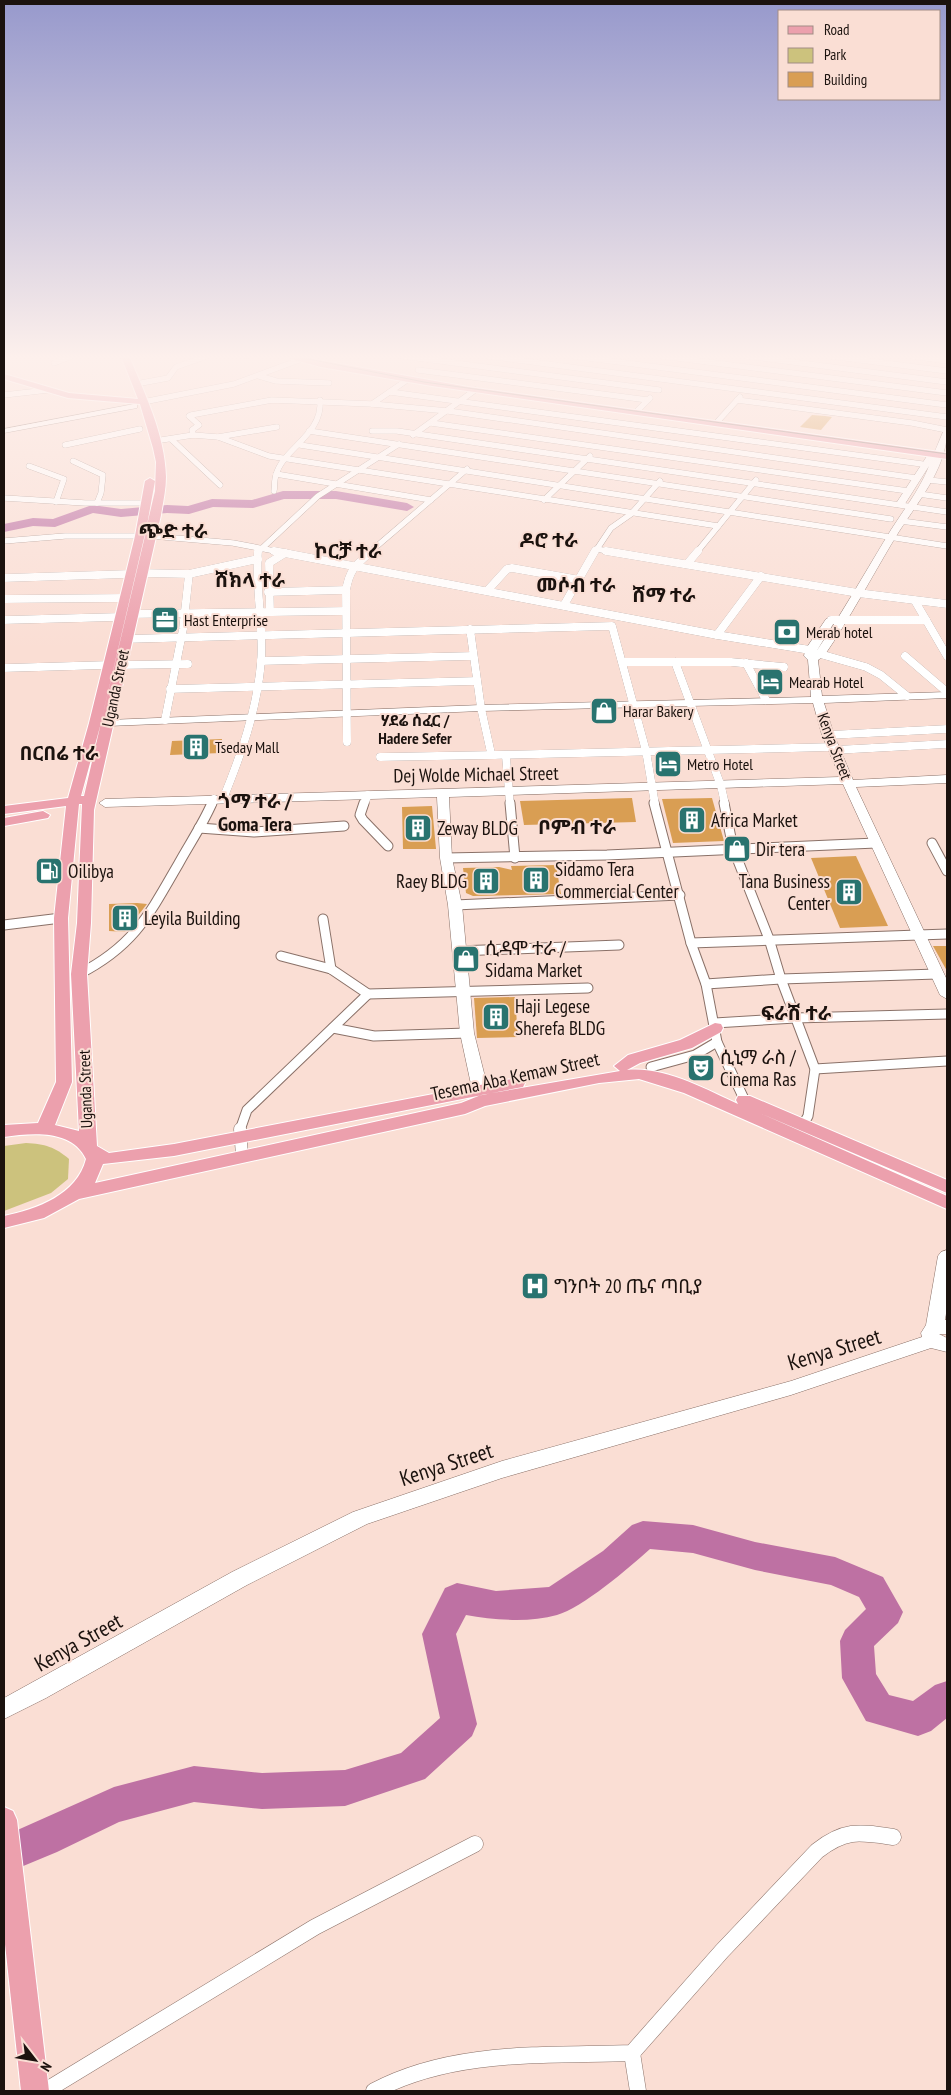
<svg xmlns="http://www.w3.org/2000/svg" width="951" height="2095" viewBox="0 0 951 2095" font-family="'PT Sans Narrow','Noto Sans Ethiopic',sans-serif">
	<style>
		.green { fill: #ccc27d }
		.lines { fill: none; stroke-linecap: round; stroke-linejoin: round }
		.river { fill: #be71a3; fill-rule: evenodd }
		.building { fill: #d99e53 }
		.street-far4-casing { stroke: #8a7168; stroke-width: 6 }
		.street-far3-casing { stroke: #8a7168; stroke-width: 8 }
		.street-far2-casing { stroke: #8a7168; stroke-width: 11 }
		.street-far1-casing { stroke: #8a7168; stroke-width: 13 }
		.street-casing { stroke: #8a7168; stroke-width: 17 }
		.secondary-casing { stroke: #8a7168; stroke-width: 1 }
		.primary-casing { stroke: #fff; stroke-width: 2 }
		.street-far4 { stroke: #fff; stroke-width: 5.5 }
		.street-far3 { stroke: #fff; stroke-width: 8 }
		.street-far2 { stroke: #fff; stroke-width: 9 }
		.street-far1 { stroke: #fff; stroke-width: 12 }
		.street { stroke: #fff; stroke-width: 16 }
		.secondary { fill: #fff; fill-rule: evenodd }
		.primary { fill: #eca0ad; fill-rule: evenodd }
		.tram { stroke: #8d7a73; stroke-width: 1 }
		.labels { text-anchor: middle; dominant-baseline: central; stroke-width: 4; stroke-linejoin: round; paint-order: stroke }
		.far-poi-label { font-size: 16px; fill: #1b120e; stroke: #faded4; text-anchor: start }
		.far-street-label { font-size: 16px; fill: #1b120e; stroke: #faded4 }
		.far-neighbourhood-label { font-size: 16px; font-weight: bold; fill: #1b120e; stroke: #faded4 }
		.street-label { font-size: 19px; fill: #1b120e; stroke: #faded4 }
		.poi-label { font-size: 19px; fill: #1b120e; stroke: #faded4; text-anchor: start }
		.far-district-label { font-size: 20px; font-weight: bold; fill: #1b120e; stroke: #faded4 }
		.neighbourhood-label { font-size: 20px; font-weight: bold; fill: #1b120e; stroke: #faded4 }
		.near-street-label { font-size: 22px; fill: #1b120e; stroke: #faded4 }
	</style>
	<rect width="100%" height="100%" fill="#faded4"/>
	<path class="green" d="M26,1143C45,1144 55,1147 69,1159L68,1179L51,1193L4,1211V1146Z"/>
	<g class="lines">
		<g class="river">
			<polygon points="283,491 336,491 407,503 414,507 407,511 336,499 284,499 253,508 213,507 189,514 167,513 121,517 93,513 55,527 33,526 4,532 4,524 33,518 53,519 92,505 121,509 167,505 188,506 212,499 252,500"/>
			<path d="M643,1521L693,1525L755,1542L835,1557L883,1577L903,1612L898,1623L874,1646L876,1674L889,1695L913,1701L935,1685L947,1681V1718L931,1731L918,1736L866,1721L842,1678L840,1641L845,1630L866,1609L859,1597L831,1585L755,1570L693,1553L650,1549C629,1568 582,1608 557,1615C529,1623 494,1620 466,1615L456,1634L477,1724L472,1736L425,1779L345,1806L262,1809L194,1802L119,1822L57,1852L4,1874V1836L114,1787L194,1766L262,1773L345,1770L401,1753L440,1718L422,1634L445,1588L457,1583L496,1591L549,1587L603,1551L632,1525Z"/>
		</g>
	</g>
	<g class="building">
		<polygon points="812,415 825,416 832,417 821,430 800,427"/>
		<polygon points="222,739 221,753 170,755 172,741"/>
		<polygon points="632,798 636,822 524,825 520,801"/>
		<polygon points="712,798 724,841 673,843 662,799"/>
		<polygon points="432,806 436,849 403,849 402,807"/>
		<polygon points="856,856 888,926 840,928 811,858"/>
		<polygon points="556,865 561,894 473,896 466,893 463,868 499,867 512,870 511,866"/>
		<polygon points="137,903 147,904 125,932 109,931 109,904"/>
		<polygon points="933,946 947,946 947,971"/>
		<polygon points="515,997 518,1037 477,1038 474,998"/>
	</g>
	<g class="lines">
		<g class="street-far4-casing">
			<g id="street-far4">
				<polyline points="225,356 245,356"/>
				<polyline points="402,356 659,390"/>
				<polyline points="487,356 947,417"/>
				<polyline points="573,356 947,405"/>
				<polyline points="661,356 947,393"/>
				<polyline points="746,356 947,382"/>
				<polyline points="829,356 947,371"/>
				<polyline points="912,356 947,361"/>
				<polyline points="309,357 311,356"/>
				<polyline points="54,363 72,356"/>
				<polyline points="418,370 648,400"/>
				<polyline points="259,376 276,381 329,383"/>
				<polyline points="136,384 168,378 176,367 207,356"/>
				<polyline points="390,392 922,464"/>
				<polyline points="4,395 48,390"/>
				<polyline points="737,400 912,423 947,430"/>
				<polyline points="143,402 234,384 299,360"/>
				<polyline points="372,404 407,380"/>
				<polyline points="638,410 650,398"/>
				<polyline points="718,421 740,397"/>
				<polyline points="431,423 908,491"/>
				<polyline points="309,431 891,519"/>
				<polyline points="372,431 397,431 947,512"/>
				<polyline points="193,435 192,430 199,425 189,416 191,415 272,400 372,404 448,411 916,478"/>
				<polyline points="413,435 475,390"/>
				<polyline points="218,437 269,456 718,526"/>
				<polyline points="171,439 220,485"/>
				<polyline points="155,441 193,435 218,437 277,427"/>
				<polyline points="65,445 140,429"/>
				<polyline points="300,445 947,546"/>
				<polyline points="73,461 103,475 101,493 97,503"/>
				<polyline points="29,466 64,479 56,502"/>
				<polyline points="276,474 431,500"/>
				<polyline points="928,480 947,482"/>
				<path d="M274,491C275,486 274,480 276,475C283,448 323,435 320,400"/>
				<polyline points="919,494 947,498"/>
				<polyline points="4,498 85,503 146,503"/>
				<polyline points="544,500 590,456"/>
				<polyline points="901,521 947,527"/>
				<polyline points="151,536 233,543 280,552"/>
				<polyline points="4,541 65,536 140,536"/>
				<polyline points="596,549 614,552"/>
				<polyline points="258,552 318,496 399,444"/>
				<polyline points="370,552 467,469"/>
				<polyline points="595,552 611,528 631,514 660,481"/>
				<polyline points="697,552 756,480"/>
			</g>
		</g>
		<g class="street-far3-casing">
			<g id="street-far3">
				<polyline points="274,551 717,635 810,650"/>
				<polyline points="606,551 858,593 947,604"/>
				<polyline points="687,564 698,551"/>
				<polyline points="141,573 189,574"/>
				<polyline points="4,578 129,574"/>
				<polyline points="487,591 507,569 512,568 580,580"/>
				<polyline points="268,592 346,590"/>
				<polyline points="4,599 124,598"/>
				<polyline points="915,601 947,656"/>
				<polyline points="564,605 595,551"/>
				<polyline points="270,612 269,563 285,553"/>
				<polyline points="132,614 346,611"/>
				<polyline points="4,620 119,617"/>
				<polyline points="831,620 926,620"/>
				<polyline points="470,629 481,708 491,753 494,755 833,747"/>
				<polyline points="717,635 761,576"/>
				<polyline points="126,639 612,626 646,751 655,804"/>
				<polyline points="820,654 866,667 881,675 907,696"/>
				<polyline points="905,656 947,692"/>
				<polyline points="261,661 473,656"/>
				<polyline points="623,662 731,662 784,667"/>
				<polyline points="675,662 721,786 725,804"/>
				<polyline points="746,663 766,700"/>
				<polyline points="120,665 188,664"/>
				<polyline points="4,668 108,665"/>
				<polyline points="170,689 477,681"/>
				<polyline points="165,720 183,629 189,574 258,559"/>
				<polyline points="829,735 947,729"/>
				<path d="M347,742L346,590C350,568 356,565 372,551"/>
				<polyline points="835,750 947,744"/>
				<polyline points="380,757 494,755"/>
				<polyline points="506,757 510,804"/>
				<path d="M223,799C241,755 257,710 261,662C264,626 255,588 258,551"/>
				<polyline points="212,804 214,799"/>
				<polyline points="364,804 368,795"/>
			</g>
		</g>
		<g class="street-far2-casing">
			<g id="street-far2">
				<polyline points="364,803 360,815 363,820 388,846"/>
				<polyline points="510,803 515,858"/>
				<polyline points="654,803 691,943 706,984 717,1042 745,1101"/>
				<polyline points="724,803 733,848 769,939 781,979 815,1069 808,1116 800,1130"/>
				<polyline points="199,828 254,832 344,826"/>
				<polyline points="932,843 947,871"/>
				<polyline points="446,858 607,855 876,843"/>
				<polyline points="455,905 680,895"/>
				<polyline points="323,919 331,969"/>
				<polyline points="4,925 61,918"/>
				<polyline points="691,943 947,934"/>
				<polyline points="458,951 619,945"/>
				<polyline points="281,956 331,969 368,994 588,988"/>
				<path d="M79,974C134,946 149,915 179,863C190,843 203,824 212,803"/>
				<polyline points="706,984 781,979 937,974"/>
				<polyline points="715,1023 795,1018 947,1014"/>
				<polyline points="333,1028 374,1036 467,1033"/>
				<polyline points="651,1067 695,1055 717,1042"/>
				<polyline points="815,1069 947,1061"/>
				<polyline points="240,1130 247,1110 368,994"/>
			</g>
		</g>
		<g class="street-far1-casing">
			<g id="street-far1">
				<polyline points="240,1129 242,1155"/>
				<polyline points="800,1131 801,1129"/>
			</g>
		</g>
		<g class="street-casing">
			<g id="street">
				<polyline points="632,2053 638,2091"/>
				<polyline points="45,2091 315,1927 475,1844"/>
				<path d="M374,2091C453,2049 545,2056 632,2053L722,1951L817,1851C845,1829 859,1832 893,1837"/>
			</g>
		</g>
		<g class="secondary-casing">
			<g id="secondary">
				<polygon points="134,404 137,404 137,408 4,433 4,429"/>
				<path d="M944,430H947C947,470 915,505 895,538C871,578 850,618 824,656L818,660L822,696L947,692V698L824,703L834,735L853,780L947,775V783L856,787L947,980V999L940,995L843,784L449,797L452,858L462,905L474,1033L488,1089L480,1094L472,1089L460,1033L448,905L440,858L437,797L105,807L99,803L105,799L840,777L822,735L813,703L481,711L108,726L102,723L108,720L481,705L811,697L808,660L804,656L805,650L826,619H834L835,621L816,652C841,615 863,576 886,538C900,514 919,492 929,466L903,507H897L895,505L929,453H934Z"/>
				<polygon points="947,1250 947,1307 945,1320 947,1320 947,1334 939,1334 947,1338 947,1352 931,1348 791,1395 502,1478 367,1524 247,1585 46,1698 4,1719 4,1698 232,1572 353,1512 502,1461 791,1381 922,1337 921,1333 926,1325 938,1256 941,1252"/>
			</g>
		</g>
		<g class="primary-casing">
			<g id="primary">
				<path d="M121,356H129C145,394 165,435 166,477C166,490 163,502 161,515L94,810L91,923L87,974L97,1146L109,1153L174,1144L517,1078L523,1079L525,1083L523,1087L517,1088L174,1156L103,1164L95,1183L461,1103L481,1095L620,1071L614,1066L628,1055L680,1040L715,1023L721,1024L723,1028L721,1032L692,1048L640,1063L627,1070C664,1066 705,1089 738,1104L736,1100L738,1096H750L947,1180V1193L762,1114L947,1196V1209L684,1093L639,1079L599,1083L485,1106L465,1114L79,1199L44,1218L4,1228V1216C37,1209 77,1195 86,1159C72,1129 32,1133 4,1137V1125L38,1123L56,1082L54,918L66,806L4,814V806L68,798L89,723L135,536L145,481L150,478L155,481L145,536L101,722L155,491L156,462L153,448L140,404L68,398L4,379V374L69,393L138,399ZM101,723L84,796H81ZM79,804H82L77,923L71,974L79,1131L55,1125L72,1082L68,918Z"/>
				<polygon points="280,356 296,356 468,387 947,453 947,459 432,386 321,367"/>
				<polygon points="43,811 50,815 48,818 4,826 4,818"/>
				<polygon points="4,1807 13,1811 17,1820 49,2091 21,2091 4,1935"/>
			</g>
		</g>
		<use href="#street-far4" class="street-far4"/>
		<use href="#street-far3" class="street-far3"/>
		<use href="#street-far2" class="street-far2"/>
		<use href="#street-far1" class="street-far1"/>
		<use href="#street" class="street"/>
		<use href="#secondary" class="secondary"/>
		<use href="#primary" class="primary"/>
		<polyline class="tram" points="293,356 424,382 947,454"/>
	</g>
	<linearGradient id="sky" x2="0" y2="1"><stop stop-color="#9799cc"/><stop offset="0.55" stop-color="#fdf0ec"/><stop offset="1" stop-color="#fdf0ec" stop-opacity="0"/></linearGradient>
	<rect width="951" height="649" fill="url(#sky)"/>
	<defs>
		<g id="office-square" transform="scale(1.4375)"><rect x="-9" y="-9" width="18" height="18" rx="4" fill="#29736f" stroke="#faded4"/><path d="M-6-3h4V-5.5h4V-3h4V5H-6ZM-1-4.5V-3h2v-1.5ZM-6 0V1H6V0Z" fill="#fff"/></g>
		<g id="bank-square" transform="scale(1.4375)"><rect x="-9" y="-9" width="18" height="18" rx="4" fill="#29736f" stroke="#faded4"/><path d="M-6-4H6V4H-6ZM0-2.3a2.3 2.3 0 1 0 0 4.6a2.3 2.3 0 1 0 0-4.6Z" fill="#fff"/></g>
		<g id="hotel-square" transform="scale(1.4375)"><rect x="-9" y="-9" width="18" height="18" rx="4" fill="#29736f" stroke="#faded4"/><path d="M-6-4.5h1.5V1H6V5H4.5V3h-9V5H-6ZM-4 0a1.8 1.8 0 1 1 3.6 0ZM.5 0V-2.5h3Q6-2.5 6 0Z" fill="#fff"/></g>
		<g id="shop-square" transform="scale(1.4375)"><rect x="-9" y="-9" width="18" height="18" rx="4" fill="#29736f" stroke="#faded4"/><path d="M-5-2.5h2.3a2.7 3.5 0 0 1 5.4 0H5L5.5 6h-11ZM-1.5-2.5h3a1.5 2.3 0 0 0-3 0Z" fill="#fff"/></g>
		<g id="building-square" transform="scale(1.4375)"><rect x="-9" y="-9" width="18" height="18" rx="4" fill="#29736f" stroke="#faded4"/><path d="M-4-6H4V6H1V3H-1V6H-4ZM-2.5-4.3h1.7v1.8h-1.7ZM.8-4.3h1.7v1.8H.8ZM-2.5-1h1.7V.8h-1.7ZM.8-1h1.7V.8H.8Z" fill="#fff"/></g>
		<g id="fuel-square" transform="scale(1.4375)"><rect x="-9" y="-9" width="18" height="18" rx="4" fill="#29736f" stroke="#faded4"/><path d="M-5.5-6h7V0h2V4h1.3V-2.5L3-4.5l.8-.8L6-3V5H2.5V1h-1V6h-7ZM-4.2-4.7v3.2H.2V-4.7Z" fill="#fff"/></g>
		<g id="theatre-square" transform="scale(1.4375)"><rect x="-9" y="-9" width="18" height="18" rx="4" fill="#29736f" stroke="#faded4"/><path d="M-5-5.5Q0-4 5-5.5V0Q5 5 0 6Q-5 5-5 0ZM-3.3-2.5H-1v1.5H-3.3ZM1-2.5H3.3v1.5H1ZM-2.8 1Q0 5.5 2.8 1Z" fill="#fff"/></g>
		<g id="hospital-square" transform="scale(1.4375)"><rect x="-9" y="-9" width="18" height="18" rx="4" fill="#29736f" stroke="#faded4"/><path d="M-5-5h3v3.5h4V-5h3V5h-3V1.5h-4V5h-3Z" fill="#fff"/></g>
	</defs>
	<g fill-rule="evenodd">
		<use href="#office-square" x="165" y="620"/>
		<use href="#bank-square" x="787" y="632"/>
		<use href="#hotel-square" x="770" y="682"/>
		<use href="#shop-square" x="604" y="711"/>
		<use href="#building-square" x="196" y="747"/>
		<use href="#hotel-square" x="668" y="764"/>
		<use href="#building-square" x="692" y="820"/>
		<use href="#building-square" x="418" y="828"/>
		<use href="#shop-square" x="737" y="849"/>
		<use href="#fuel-square" x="49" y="871"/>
		<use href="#building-square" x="536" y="880"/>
		<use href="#building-square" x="486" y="881"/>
		<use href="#building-square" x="849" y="892"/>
		<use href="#building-square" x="125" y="918"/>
		<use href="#shop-square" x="466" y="959"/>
		<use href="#building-square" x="496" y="1017"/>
		<use href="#theatre-square" x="701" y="1068"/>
		<use href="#hospital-square" x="535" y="1286"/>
	</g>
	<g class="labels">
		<g class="far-poi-label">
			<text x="184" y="620">Hast Enterprise</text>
			<text x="806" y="632">Merab hotel</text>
			<text x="789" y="682">Mearab Hotel</text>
			<text x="623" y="711">Harar Bakery</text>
			<text x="215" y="747">Tseday Mall</text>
			<text x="687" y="764">Metro Hotel</text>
		</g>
		<g class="far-street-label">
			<text transform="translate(115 688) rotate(-78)">Uganda Street</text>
			<text transform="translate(835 746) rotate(69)">Kenya Street</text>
			<text transform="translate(85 1089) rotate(-92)">Uganda Street</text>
		</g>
		<g class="far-neighbourhood-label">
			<text x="415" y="720">ሃደሬ ሰፈር /<tspan x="415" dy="18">Hadere Sefer</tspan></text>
		</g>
		<g class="street-label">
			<text transform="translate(476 774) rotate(-1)">Dej Wolde Michael Street</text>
			<text transform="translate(515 1076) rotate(-12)">Tesema Aba Kemaw Street</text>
		</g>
		<g class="poi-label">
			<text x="711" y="820">Africa Market</text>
			<text x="437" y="828">Zeway BLDG</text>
			<text x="756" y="849">Dir tera</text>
			<text x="555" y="869">Sidamo Tera<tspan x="555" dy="22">Commercial Center</tspan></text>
			<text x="68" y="871">Oilibya</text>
			<text x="467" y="881" text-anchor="end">Raey BLDG</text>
			<text x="830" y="881" text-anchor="end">Tana Business<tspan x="830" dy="22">Center</tspan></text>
			<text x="144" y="918">Leyila Building</text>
			<text x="485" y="948">ሲዳሞ ተራ /<tspan x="485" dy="22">Sidama Market</tspan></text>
			<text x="515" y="1006">Haji Legese<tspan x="515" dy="22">Sherefa BLDG</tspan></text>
			<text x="720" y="1057">ሲኒማ ራስ /<tspan x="720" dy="22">Cinema Ras</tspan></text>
			<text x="554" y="1286">ግንቦት 20 ጤና ጣቢያ</text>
		</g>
		<g class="far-district-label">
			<text x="173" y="531">ጭድ ተራ</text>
			<text x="549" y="540">ዶሮ ተራ</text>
			<text x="348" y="551">ኮርቻ ተራ</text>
			<text x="250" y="580">ሸክላ ተራ</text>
			<text x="576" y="585">መሶብ ተራ</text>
			<text x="664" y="595">ሸማ ተራ</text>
			<text x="59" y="753">በርበሬ ተራ</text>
		</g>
		<g class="neighbourhood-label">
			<text x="255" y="801">ጎማ ተራ /<tspan x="255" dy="23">Goma Tera</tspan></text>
			<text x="577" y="827">ቦምብ ተራ</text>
			<text x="796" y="1013">ፍራሽ ተራ</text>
		</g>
		<g class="near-street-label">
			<text transform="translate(834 1349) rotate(-17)">Kenya Street</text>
			<text transform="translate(446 1464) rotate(-18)">Kenya Street</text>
			<text transform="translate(78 1642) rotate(-29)">Kenya Street</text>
		</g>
	</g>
	<rect width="951" height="2095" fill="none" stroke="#1b120e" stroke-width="10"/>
	<rect x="778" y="10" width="162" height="90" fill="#faded4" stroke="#a18c85"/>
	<rect x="788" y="26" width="25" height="8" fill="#eca0ad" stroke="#a18c85"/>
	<text x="824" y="35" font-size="15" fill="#1b120e">Road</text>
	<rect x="788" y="48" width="25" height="15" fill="#ccc27d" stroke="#a18c85"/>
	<text x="824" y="60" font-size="15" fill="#1b120e">Park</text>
	<rect x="788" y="72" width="25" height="15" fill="#d99e53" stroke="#a18c85"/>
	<text x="824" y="85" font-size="15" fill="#1b120e">Building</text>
	<g transform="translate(35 2060) rotate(121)" stroke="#faded4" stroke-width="4" paint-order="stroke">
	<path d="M0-4L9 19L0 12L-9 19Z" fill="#1b120e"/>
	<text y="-8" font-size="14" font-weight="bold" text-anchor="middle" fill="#1b120e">N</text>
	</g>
</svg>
